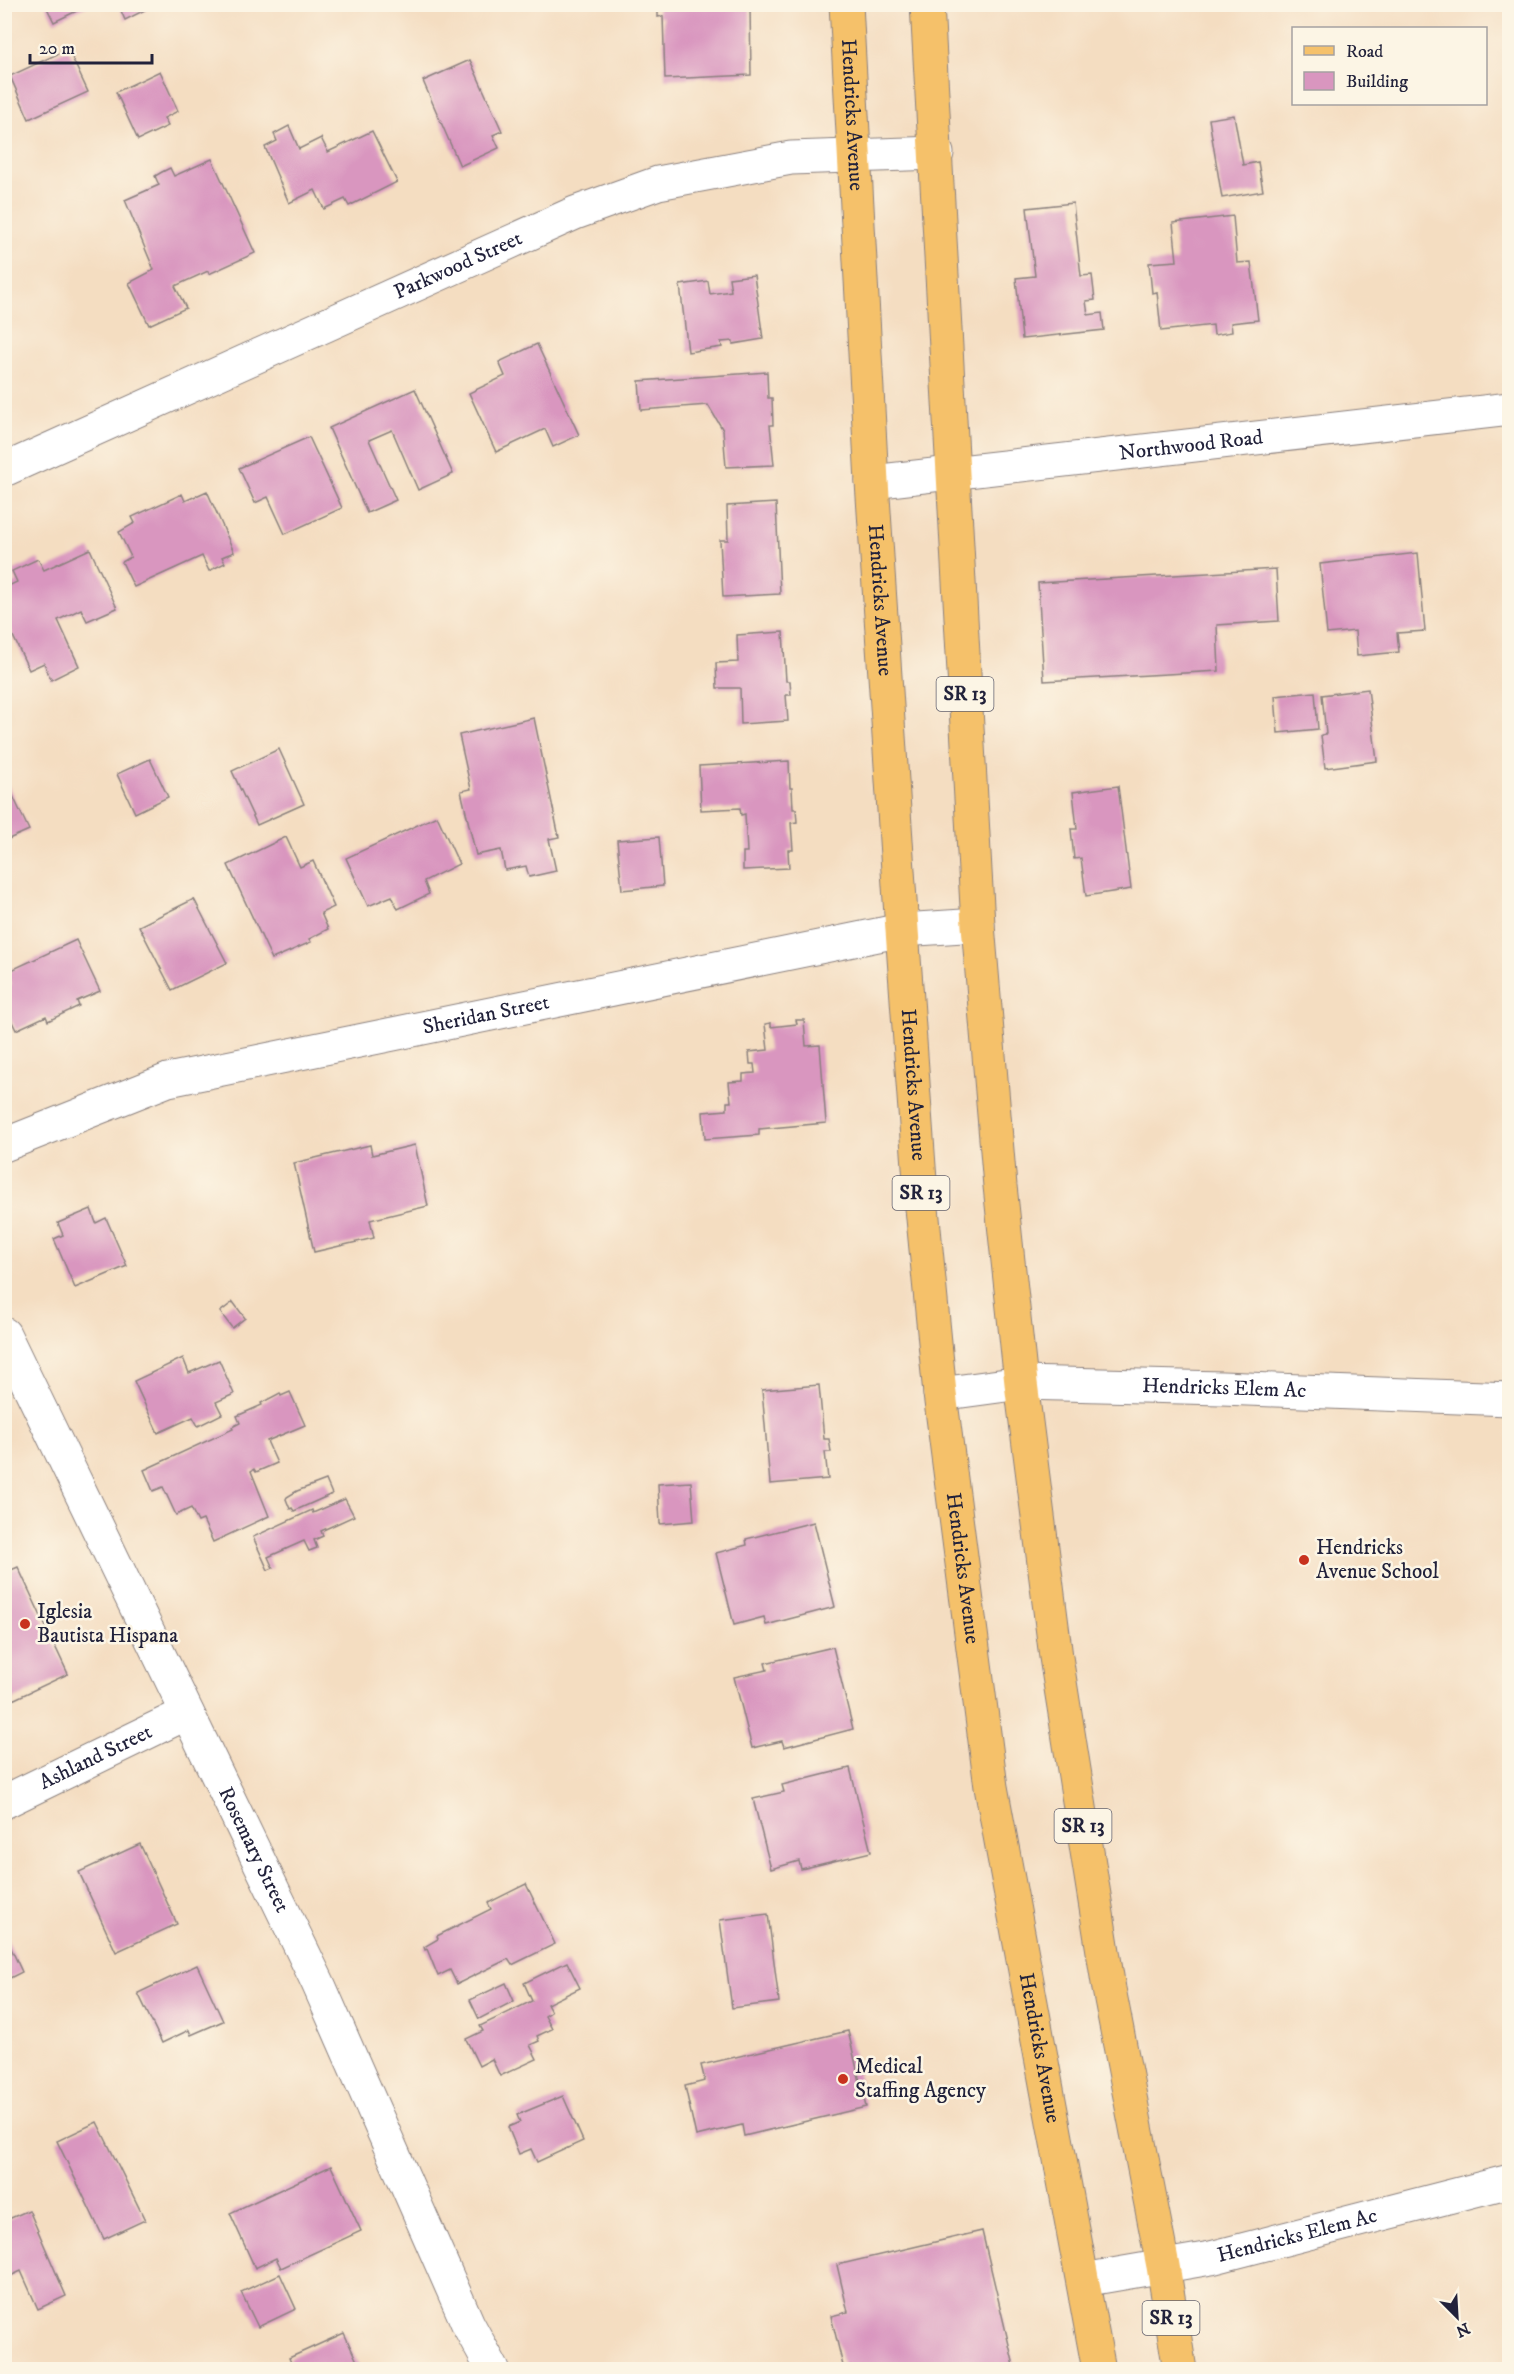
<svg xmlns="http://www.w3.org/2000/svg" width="1514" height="2374" viewBox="0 0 1514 2374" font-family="'IM FELL DW Pica',serif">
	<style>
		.building { fill: #d996bf }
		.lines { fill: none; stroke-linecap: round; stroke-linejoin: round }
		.minor-casing { stroke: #8b807e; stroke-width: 35 }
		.major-casing { stroke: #8b807e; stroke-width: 35 }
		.minor { stroke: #fff; stroke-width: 33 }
		.major { stroke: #f5c16b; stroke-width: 33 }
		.poi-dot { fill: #c8321e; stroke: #fcf5e5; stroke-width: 2 }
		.labels { text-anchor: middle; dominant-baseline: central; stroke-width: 5; stroke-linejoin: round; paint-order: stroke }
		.shield { fill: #fcf5e5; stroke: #63616e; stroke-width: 1.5 }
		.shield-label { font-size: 20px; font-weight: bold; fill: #22223b }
		.street-label { font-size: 21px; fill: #22223b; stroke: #fcf5e5 }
		.poi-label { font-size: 21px; fill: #22223b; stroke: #fcf5e5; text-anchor: start }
	</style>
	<rect width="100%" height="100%" fill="#fcf5e5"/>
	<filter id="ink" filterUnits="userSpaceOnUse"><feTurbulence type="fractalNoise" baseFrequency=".0167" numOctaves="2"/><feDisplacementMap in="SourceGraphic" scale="12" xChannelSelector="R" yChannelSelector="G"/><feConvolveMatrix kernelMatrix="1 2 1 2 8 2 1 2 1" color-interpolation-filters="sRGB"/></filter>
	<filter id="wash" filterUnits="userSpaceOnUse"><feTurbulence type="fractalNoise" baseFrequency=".008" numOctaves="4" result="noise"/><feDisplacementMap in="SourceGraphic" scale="24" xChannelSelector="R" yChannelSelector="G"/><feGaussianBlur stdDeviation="1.35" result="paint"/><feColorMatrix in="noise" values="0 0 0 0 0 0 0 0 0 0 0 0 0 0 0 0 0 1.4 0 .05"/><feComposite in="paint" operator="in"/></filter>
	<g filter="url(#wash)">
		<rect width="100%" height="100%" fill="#f4ddc1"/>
		<g id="blocks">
			<g class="building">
				<polygon points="45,4 91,4 54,22"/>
				<polygon points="118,4 152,4 153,6 125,20"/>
				<polygon points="658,4 747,4 748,8 750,7 751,75 665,79 663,16 658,17"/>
				<polygon points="68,49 88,92 29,119 10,76"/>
				<polygon points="470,60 502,131 493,135 499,148 460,166 423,81"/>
				<polygon points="160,71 178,111 164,118 168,126 138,140 116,92"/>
				<polygon points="1234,115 1243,165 1258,162 1263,191 1222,198 1209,119"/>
				<polygon points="289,126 299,149 321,138 328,152 372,131 397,182 349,206 345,199 324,209 315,190 289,203 265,147 277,141 274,134"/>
				<polygon points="212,159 255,253 209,274 208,271 175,286 186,308 149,325 129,283 154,270 125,200 159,185 155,176 162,172 170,168 174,176"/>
				<polygon points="1073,203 1081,276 1092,275 1095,300 1086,301 1088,315 1102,313 1104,330 1022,339 1016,278 1035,276 1027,208"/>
				<polygon points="1233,216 1237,263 1251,262 1258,320 1231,323 1232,332 1214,335 1213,325 1161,331 1157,292 1152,293 1149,263 1177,261 1173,223"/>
				<polygon points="754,275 763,339 733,344 733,341 721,342 722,347 688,352 680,285 708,281 710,294 731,291 729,278"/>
				<polygon points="537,344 579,435 553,447 545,429 496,452 469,393 505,376 499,362"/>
				<polygon points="767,372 768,398 772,398 773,425 770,425 774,465 726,467 723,430 708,405 641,410 639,381"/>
				<polygon points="415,389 453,474 418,490 392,430 369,440 396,500 367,513 329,428"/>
				<polygon points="309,437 342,508 285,534 268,497 255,503 239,468"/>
				<polygon points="207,491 234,552 222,557 225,563 209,571 202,556 134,587 122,562 131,557 119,532 135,523 132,517 182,494 185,501"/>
				<polygon points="776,503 780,594 723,597 720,540 728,540 727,506"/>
				<polygon points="90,549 117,608 87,621 81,609 58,620 79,666 51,680 44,663 29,670 4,617 4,588 17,582 12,571 38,559 44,570"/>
				<polygon points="1418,553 1425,631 1397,633 1399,652 1357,656 1355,631 1327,634 1320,564"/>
				<polygon points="1276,569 1279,621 1217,625 1219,671 1044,681 1038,583"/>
				<polygon points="783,632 786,681 790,681 791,695 786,695 788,721 741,724 740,688 717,688 716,663 738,662 737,635"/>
				<polygon points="1368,689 1377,761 1325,768 1321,735 1326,734 1322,695"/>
				<polygon points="1315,692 1318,729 1278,733 1275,696"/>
				<polygon points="534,718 559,837 549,839 556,871 529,877 526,866 505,870 501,850 476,855 461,791 471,789 459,735"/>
				<polygon points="279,749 304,804 257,825 232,771"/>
				<polygon points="150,759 168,797 135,813 117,774"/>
				<polygon points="789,761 790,788 792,788 793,809 796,809 797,822 791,823 793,850 788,850 789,868 743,870 743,852 747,852 745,814 741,815 740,808 701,810 699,766"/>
				<polygon points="4,777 29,830 4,841"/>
				<polygon points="1118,786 1131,889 1086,896 1081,858 1074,859 1071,829 1077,829 1073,792"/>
				<polygon points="437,816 459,864 424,881 429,894 398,909 392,896 368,906 346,858"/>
				<polygon points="286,837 300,867 313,861 334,907 321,913 328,929 309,939 311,942 272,959 228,865"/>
				<polygon points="659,837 663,886 622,890 617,840"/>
				<polygon points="194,899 227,963 172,990 139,926"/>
				<polygon points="76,940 100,991 77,1001 79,1006 48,1021 46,1016 16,1030 4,1005 4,988 11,985 5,973"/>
				<polygon points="796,1020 804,1020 806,1046 820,1045 826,1123 759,1129 759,1135 705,1139 703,1112 727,1110 727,1102 731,1102 729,1082 743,1081 743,1074 755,1073 754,1064 750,1064 749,1052 768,1050 765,1024 771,1023 771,1027 797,1024"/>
				<polygon points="370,1145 372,1155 415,1145 428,1206 370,1220 374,1238 314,1252 294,1163"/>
				<polygon points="91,1209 96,1223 106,1218 127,1266 75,1288 54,1239 63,1235 58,1223"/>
				<polygon points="233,1302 245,1318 232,1328 220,1312"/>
				<polygon points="183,1358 189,1373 219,1360 234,1394 216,1402 222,1414 198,1426 193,1417 158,1433 134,1381"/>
				<polygon points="819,1385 824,1439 829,1439 831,1452 825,1452 828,1479 770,1484 762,1390"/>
				<polygon points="290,1392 305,1425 267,1441 277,1463 256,1472 254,1469 251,1471 269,1516 213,1542 203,1520 198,1522 191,1508 176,1515 163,1487 153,1491 144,1470 233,1429 232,1427 240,1423 237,1416 262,1405 261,1403 280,1393 281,1396"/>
				<polygon points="326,1480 332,1494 294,1511 292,1508 290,1509 286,1499 287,1497 297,1491"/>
				<polygon points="691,1482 694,1521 660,1524 658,1484"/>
				<polygon points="345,1499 354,1516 321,1531 323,1536 314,1540 317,1548 309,1551 304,1541 268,1557 273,1568 268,1570 253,1537 312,1510 313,1513"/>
				<polygon points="814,1522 835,1607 766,1625 764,1617 734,1625 716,1553 747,1545 746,1539"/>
				<polygon points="18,1567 68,1674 4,1704 4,1573"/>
				<polygon points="833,1647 853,1729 784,1747 782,1741 752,1748 734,1677 767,1670 765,1663"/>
				<polygon points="850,1768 871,1852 801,1869 799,1861 771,1869 753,1799 784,1792 782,1785"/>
				<polygon points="140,1844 177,1924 116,1952 79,1872"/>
				<polygon points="526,1884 555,1944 512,1965 508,1959 457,1984 450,1970 438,1976 427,1949 425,1950 424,1947 438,1939 437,1936 491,1909 488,1903"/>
				<polygon points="768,1914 779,2002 732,2008 720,1920"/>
				<polygon points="4,1933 22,1972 4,1981"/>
				<polygon points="567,1962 580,1988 547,2004 551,2012 545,2016 552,2029 537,2036 539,2041 530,2045 537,2059 500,2076 492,2059 479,2066 466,2039 483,2031 480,2026 532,2001 524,1983"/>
				<polygon points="197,1965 223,2021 191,2035 189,2030 162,2043 138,1993"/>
				<polygon points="506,1983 514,2001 479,2019 470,2000"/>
				<polygon points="848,2031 866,2107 744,2136 742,2125 696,2136 685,2086 705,2081 701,2065"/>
				<polygon points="563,2096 583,2141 537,2162 531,2149 519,2154 508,2127 520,2122 517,2115"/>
				<polygon points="97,2122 145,2220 104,2239 57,2141"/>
				<polygon points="331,2166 361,2231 281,2268 276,2258 255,2268 230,2213"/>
				<polygon points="29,2210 66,2296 38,2309 21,2271 4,2279 4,2221"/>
				<polygon points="982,2231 1015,2370 844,2370 831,2316 848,2312 837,2265"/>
				<polygon points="280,2274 296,2309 258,2327 241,2292"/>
				<polygon points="344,2333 361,2370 294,2370 289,2358"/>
			</g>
		</g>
	</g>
	<g filter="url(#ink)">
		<use href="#blocks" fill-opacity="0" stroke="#8b807e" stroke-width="1.5"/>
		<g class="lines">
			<g class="minor-casing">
				<g id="minor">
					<path id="s1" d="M4,470L575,213L658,183L791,158L937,153"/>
					<path id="s2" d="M872,482L1510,409"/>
					<path id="s3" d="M4,1145L168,1080L902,930L978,925"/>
					<path id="s4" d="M4,1334L318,1983L468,2324L493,2370"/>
					<path id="s5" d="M940,1394L1021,1383L1222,1388L1510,1399"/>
					<path id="s6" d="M4,1802L187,1713"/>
					<path id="s7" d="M1083,2280L1211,2258L1510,2181"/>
				</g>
			</g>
			<g class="major-casing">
				<g id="major">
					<path id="s8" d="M846,4L872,482L902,930L922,1208L940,1394L991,1787L1099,2370"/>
					<polyline points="927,4 978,925 1000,1186 1021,1383 1056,1657 1109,1989 1163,2266 1180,2370"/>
				</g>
			</g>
			<use href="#minor" class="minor"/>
			<use href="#major" class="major"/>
		</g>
	</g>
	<g class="poi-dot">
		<circle cx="1304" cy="1560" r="6"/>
		<circle cx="25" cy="1624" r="6"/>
		<circle cx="843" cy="2079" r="6"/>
	</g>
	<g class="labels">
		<g class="shield">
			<rect x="936.5" y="677" width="57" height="34" rx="4.5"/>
			<rect x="892.5" y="1176" width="57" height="34" rx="4.5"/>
			<rect x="1054.5" y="1809" width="57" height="34" rx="4.5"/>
			<rect x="1142.5" y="2301" width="57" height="34" rx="4.5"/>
		</g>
		<g class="shield-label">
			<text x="965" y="694">SR 13</text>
			<text x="921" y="1193">SR 13</text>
			<text x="1083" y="1826">SR 13</text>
			<text x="1171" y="2318">SR 13</text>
		</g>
		<g class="street-label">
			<text stroke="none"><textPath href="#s8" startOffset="111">Hendricks Avenue</textPath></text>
			<text stroke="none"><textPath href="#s1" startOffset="498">Parkwood Street</textPath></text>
			<text stroke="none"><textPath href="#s2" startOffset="321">Northwood Road</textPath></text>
			<text stroke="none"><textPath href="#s8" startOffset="597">Hendricks Avenue</textPath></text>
			<text stroke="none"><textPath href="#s3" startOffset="501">Sheridan Street</textPath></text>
			<text stroke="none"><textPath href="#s8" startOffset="1083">Hendricks Avenue</textPath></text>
			<text stroke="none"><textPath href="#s5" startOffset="285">Hendricks Elem Ac</textPath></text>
			<text stroke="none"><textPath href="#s8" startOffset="1569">Hendricks Avenue</textPath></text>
			<text stroke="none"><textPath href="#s6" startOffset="102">Ashland Street</textPath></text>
			<text stroke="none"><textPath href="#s4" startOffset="573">Rosemary Street</textPath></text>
			<text stroke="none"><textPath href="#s8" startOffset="2055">Hendricks Avenue</textPath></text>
			<text stroke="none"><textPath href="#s7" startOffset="219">Hendricks Elem Ac</textPath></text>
		</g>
		<g class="poi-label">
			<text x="1316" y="1548">Hendricks<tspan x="1316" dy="24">Avenue School</tspan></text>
			<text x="37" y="1612">Iglesia<tspan x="37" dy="24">Bautista Hispana</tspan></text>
			<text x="855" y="2067">Medical<tspan x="855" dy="24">Staffing Agency</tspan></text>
		</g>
	</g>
	<rect width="1514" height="2374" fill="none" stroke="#fcf5e5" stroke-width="24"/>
	<rect x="1292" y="27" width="195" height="78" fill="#fcf5e5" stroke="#a5a1a1" stroke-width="1.5"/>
	<rect x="1304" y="46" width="30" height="9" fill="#f5c16b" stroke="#a5a1a1" stroke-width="1.5"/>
	<text x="1346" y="57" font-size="18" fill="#22223b">Road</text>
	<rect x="1304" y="72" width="30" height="18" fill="#d996bf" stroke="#a5a1a1" stroke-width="1.5"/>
	<text x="1346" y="87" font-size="18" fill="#22223b">Building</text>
	<g transform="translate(1457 2317) rotate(156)" stroke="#fcf5e5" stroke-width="4.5" paint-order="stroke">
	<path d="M0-4.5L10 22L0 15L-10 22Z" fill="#22223b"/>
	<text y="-9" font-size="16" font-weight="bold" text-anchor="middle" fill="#22223b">N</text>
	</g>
	<path d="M30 54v9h122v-9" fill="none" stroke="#22223b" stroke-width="3"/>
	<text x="39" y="54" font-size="18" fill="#22223b" stroke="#fcf5e5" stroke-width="4.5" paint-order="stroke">20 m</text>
</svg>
